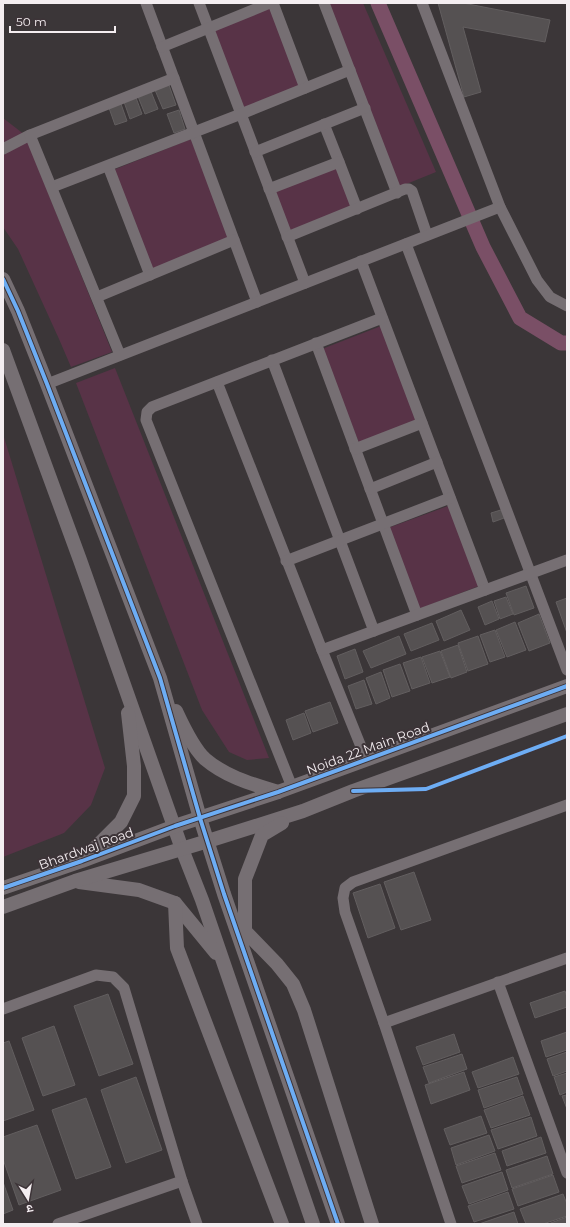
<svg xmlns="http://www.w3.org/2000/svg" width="570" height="1227" viewBox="0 0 570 1227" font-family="Montserrat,'Noto Sans Devanagari',sans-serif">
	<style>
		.green { fill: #583347 }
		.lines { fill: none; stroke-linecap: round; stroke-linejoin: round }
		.canal { stroke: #7a4f66; stroke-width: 15 }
		.building { fill: #555152; stroke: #625e5f }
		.minor { stroke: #766f73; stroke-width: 11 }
		.tertiary { stroke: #766f73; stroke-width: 14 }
		.cycleway-casing { stroke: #3d3438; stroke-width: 6 }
		.cycleway { stroke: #6dadf4; stroke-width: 4 }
		.labels { text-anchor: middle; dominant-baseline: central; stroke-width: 4; stroke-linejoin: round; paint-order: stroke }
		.street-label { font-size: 13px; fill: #f4eef1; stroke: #3d3438 }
	</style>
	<rect width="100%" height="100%" fill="#3b3638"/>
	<g class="green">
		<polygon points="329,3 363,3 436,172 399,187"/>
		<polygon points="271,6 302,87 243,110 211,30"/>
		<polygon points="3,118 25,135 112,352 71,367 59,339 18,249 3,227"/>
		<polygon points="191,139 230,239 152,269 113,170"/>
		<polygon points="337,165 354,208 289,233 272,191"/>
		<polygon points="381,326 418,421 359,443 322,349"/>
		<polygon points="115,368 269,758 247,760 229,752 202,710 76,383"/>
		<polygon points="3,434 105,768 91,805 64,833 3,857"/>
		<polygon points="448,506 479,586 419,609 388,528"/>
	</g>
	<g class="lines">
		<polyline class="canal" points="378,3 483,247 520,318 561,343 567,343"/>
	</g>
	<g class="building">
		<polygon points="438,3 463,3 550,20 545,42 463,27 481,92 464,97"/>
		<polygon points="169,85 176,105 163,109 155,90"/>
		<polygon points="150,89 158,109 145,114 137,94"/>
		<polygon points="135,95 142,114 130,119 123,99"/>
		<polygon points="120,101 127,121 115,125 108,105"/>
		<polygon points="179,110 185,129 174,133 167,114"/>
		<polygon points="504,509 507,517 493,522 491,513"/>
		<polygon points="526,586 534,608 514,615 506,593"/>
		<polygon points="506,597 513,614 500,619 494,601"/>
		<polygon points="567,598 567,633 556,602"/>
		<polygon points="492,601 499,619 485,625 478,607"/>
		<polygon points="461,610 470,630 444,641 436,621"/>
		<polygon points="539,614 550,643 529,651 518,623"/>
		<polygon points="515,622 526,650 507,657 496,630"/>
		<polygon points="432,623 439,640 411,651 404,634"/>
		<polygon points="495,630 505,657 490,662 480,635"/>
		<polygon points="399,636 406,654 371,668 363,651"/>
		<polygon points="478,636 488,664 468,671 458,643"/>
		<polygon points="458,645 467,672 451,678 441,651"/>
		<polygon points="355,649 363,672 345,679 337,656"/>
		<polygon points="440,651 450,677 432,683 422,657"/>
		<polygon points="421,657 430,683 412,689 403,663"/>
		<polygon points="400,664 410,691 392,697 383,670"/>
		<polygon points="381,672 390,698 376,704 366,678"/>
		<polygon points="364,680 372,704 356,709 348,686"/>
		<polygon points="330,702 338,723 313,732 305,711"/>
		<polygon points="304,713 311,733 293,740 286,720"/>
		<polygon points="414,872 431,920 401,930 384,882"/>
		<polygon points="380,884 395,928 368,938 353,893"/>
		<polygon points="565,991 567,997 567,1007 535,1018 530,1003"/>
		<polygon points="108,994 133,1064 99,1076 74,1006"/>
		<polygon points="54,1026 75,1085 43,1096 22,1038"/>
		<polygon points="567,1032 567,1050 546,1057 541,1041"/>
		<polygon points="454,1034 460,1052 423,1065 416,1047"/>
		<polygon points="9,1041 34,1110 3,1121 3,1043"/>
		<polygon points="567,1052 567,1071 553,1076 547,1059"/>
		<polygon points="462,1054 467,1069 429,1083 423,1067"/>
		<polygon points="513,1057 519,1074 478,1088 472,1072"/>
		<polygon points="464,1072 470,1090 431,1104 425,1085"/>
		<polygon points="567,1073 567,1092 560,1095 554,1077"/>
		<polygon points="136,1077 162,1150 126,1163 101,1090"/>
		<polygon points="517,1077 523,1094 484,1108 478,1090"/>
		<polygon points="567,1095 567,1109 562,1096"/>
		<polygon points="523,1096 530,1115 491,1128 484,1110"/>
		<polygon points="86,1098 111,1167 76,1179 52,1110"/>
		<polygon points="481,1116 487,1133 450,1145 444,1129"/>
		<polygon points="531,1117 537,1136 498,1149 491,1130"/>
		<polygon points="37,1125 61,1190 19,1205 3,1159 3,1137"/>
		<polygon points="489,1135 495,1151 456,1165 451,1148"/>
		<polygon points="541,1137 546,1153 507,1166 502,1151"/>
		<polygon points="495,1153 501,1170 462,1183 456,1166"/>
		<polygon points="547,1156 553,1174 512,1188 506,1170"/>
		<polygon points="502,1172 508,1190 469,1204 462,1186"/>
		<polygon points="553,1175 559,1192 518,1206 512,1189"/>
		<polygon points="3,1182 13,1210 3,1214"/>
		<polygon points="508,1192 514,1209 474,1222 468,1206"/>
		<polygon points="563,1194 567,1204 567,1216 543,1224 526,1224 520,1209"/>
		<polygon points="514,1212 518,1224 479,1224"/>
		<polygon points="567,1217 567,1224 548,1224"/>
	</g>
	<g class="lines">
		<g class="minor">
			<polyline points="146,3 257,302"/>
			<polyline points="199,3 305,283"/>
			<polyline points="273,3 305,88"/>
			<polyline points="324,3 397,193"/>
			<polyline points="422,3 500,207 537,280 550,297 567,306"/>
			<polyline points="162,47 270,3"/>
			<polyline points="324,124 339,162"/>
			<polyline points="3,149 30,135"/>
			<polyline points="255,152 365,108"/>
			<polyline points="108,166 150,275"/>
			<polyline points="52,187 241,114 350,70"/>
			<polyline points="269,189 339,162 357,209"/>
			<polyline points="287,237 405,189 409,189 412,191 427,235"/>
			<polyline points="406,244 567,670"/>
			<polyline points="361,261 485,590"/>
			<polyline points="97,297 234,240"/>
			<polyline points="316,343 417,615"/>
			<polyline points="120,355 30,135 174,78"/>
			<polyline points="272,360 374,631"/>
			<polyline points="217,382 322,650 366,759"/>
			<polyline points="47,384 500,207"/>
			<polyline points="355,449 422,423"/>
			<polyline points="370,489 437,462"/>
			<polyline points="286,561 450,498"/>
			<polyline points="322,650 567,560"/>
			<polyline points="292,787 146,420 147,412 152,407 382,318"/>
			<polyline points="498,982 567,1173"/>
			<polyline points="3,1009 96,975 113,977 124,988 182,1181 197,1224"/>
			<polyline points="384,1023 567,958"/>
			<polyline points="58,1224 182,1181"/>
			<polyline points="451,1224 384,1023 345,912 343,898 345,888 353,882 567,805"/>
		</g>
		<g class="tertiary">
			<polyline points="3,279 18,311 47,384 160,678 200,818 224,894 338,1224"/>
			<polyline points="3,350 80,560 182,849 202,900 313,1224"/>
			<path d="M176,711C183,726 193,748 205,759C226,777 252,784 278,792"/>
			<polyline points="85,858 121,822 134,796 134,766 128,713"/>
			<polyline points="79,882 139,890 175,903 216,953"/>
			<polyline points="3,888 82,861 175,826 278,792 567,686"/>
			<polyline points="175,903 177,948 282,1224"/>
			<polyline points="3,907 75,881 208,841 303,811 353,791 567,714"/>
			<polyline points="245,931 277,964 293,984 304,1010 372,1224"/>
			<polyline points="245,940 245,879 262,835 282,823"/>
		</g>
		<g class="cycleway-casing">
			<g id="cycleway">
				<polyline points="3,279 18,311 47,384 160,678 200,818 224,894 338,1224"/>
				<polyline points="353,791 426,789 567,736"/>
				<polyline points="3,888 82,861 175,826 278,792 567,686"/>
			</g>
		</g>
		<use href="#cycleway" class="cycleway"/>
	</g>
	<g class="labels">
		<g class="street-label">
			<text transform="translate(368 748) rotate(-20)">Noida 22 Main Road</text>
			<text transform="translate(86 848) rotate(-20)">Bhardwaj Road</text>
		</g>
	</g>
	<rect width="570" height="1227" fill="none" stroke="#f4eef1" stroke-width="8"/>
	<g transform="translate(28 1199) rotate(169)" stroke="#3d3438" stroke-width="3" paint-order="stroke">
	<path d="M0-3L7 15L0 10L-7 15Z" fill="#f4eef1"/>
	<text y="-6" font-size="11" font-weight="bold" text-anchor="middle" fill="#f4eef1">उ</text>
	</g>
	<path d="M10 26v6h105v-6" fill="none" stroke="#f4eef1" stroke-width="2"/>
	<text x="16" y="26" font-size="12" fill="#f4eef1" stroke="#3d3438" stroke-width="3" paint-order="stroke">50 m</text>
</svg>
